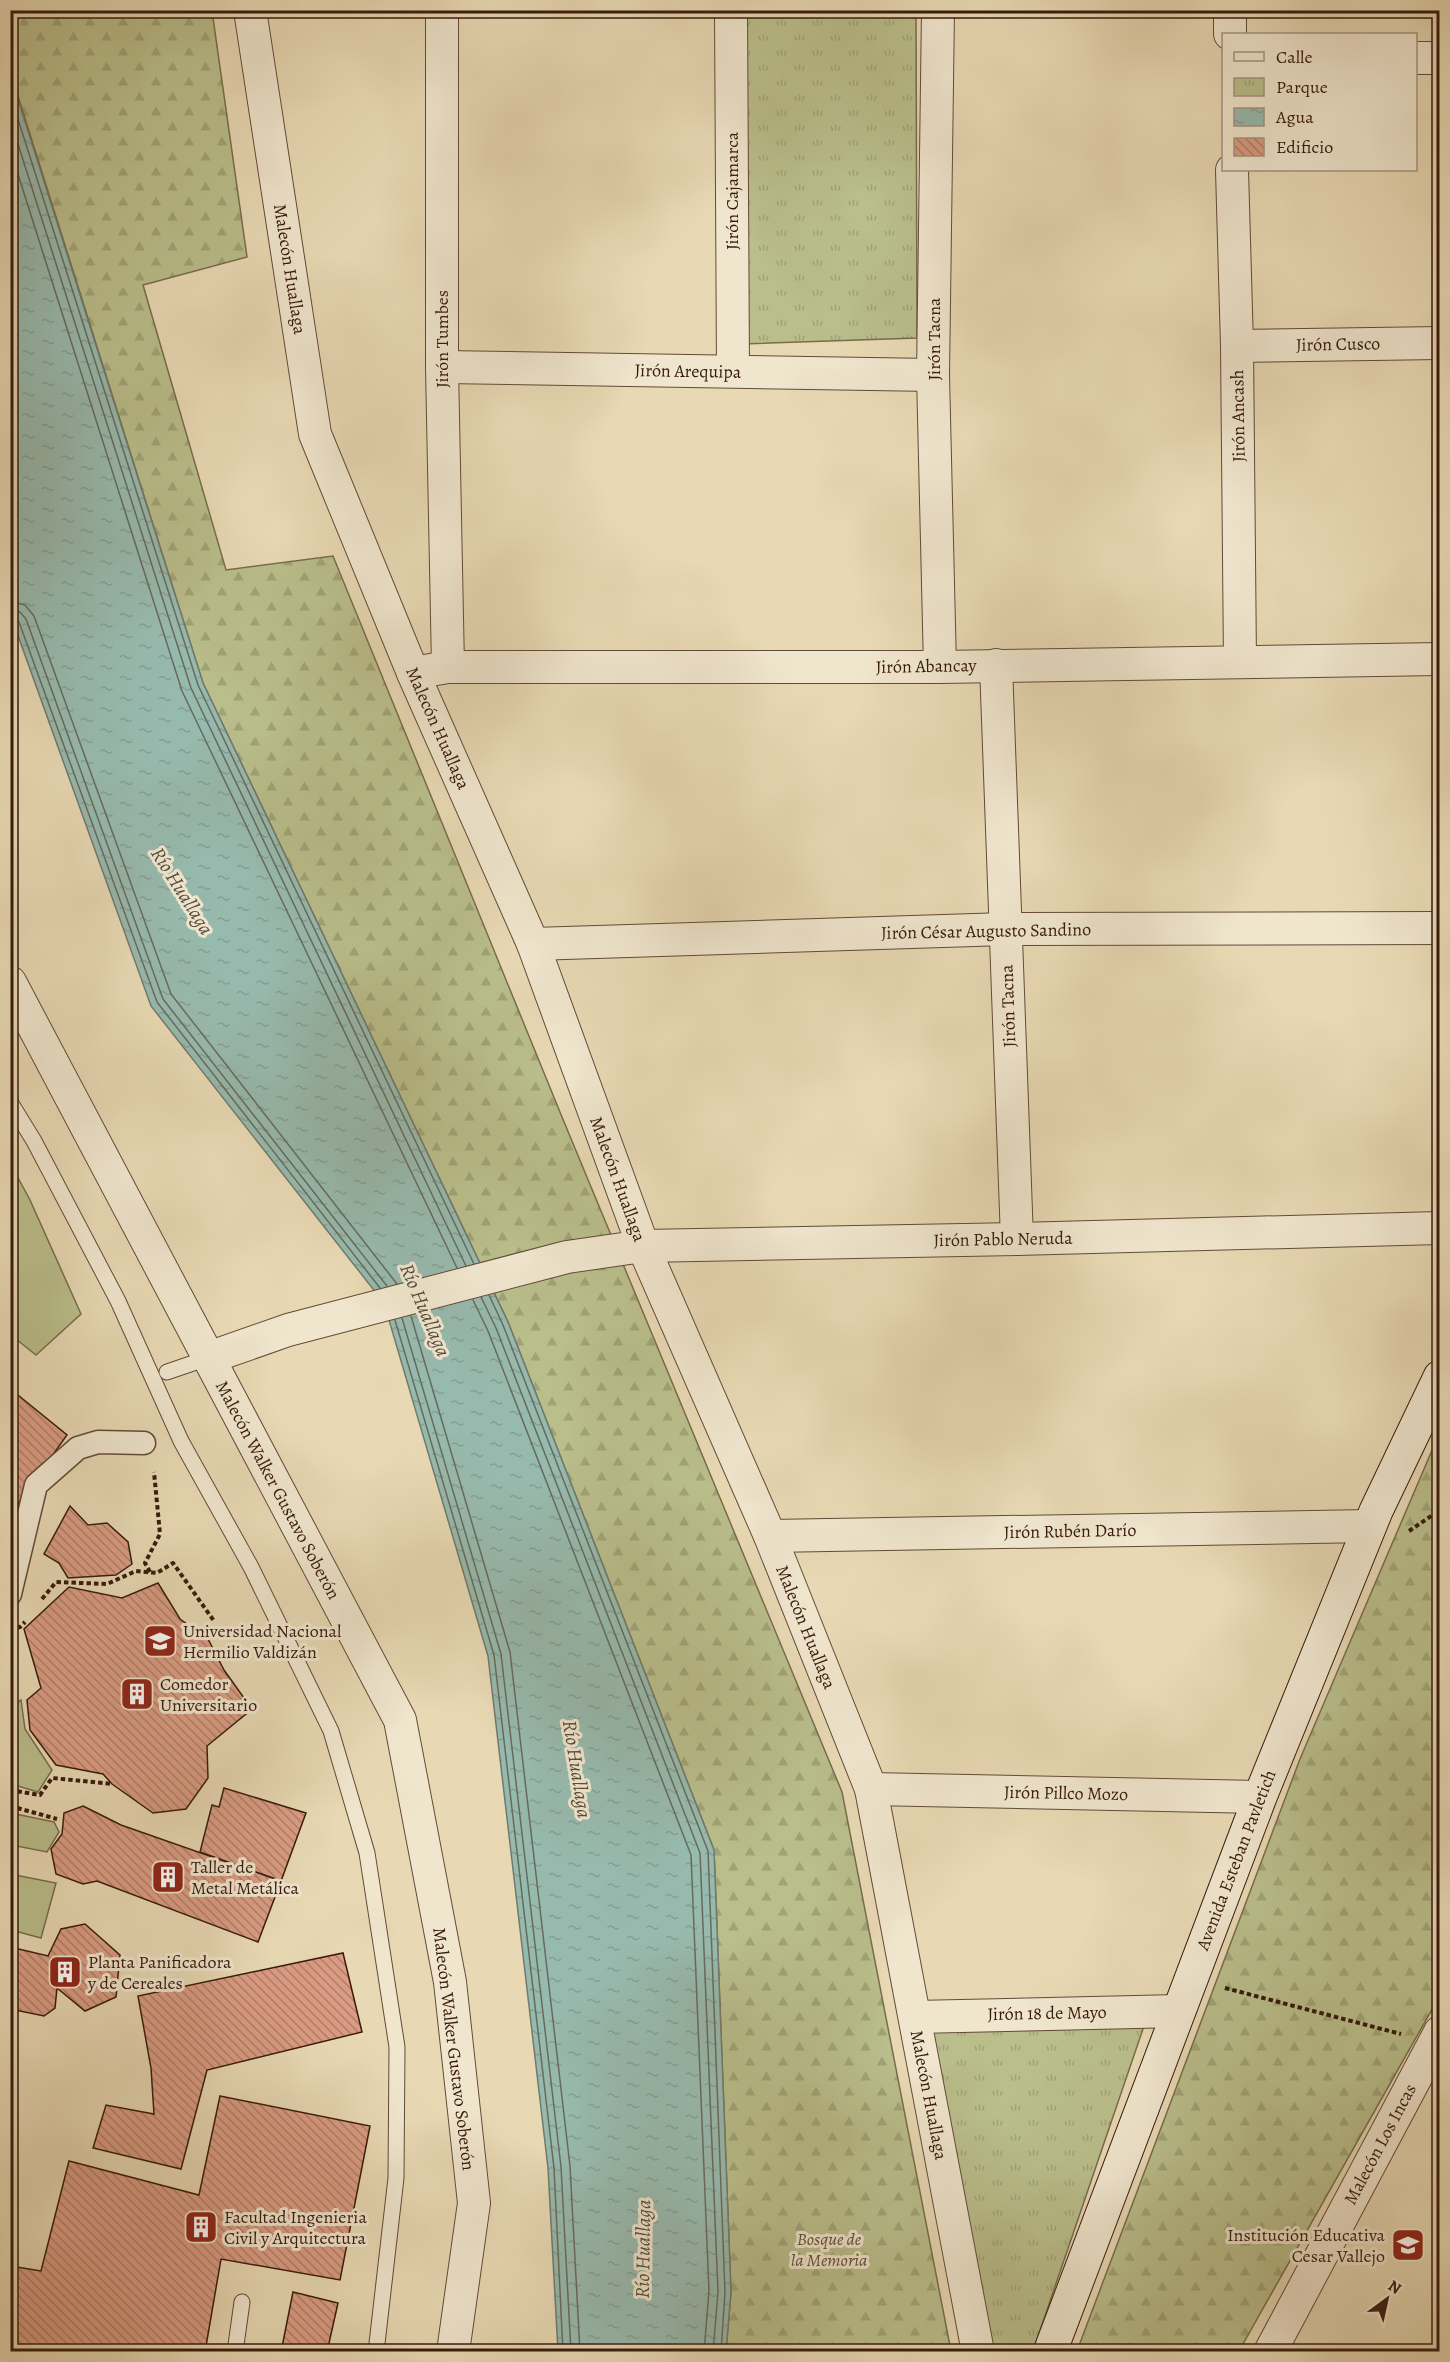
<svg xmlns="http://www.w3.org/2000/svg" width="1450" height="2362" viewBox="0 0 1450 2362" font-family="Alegreya,serif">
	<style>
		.grass { fill: #b9be8b; stroke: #786c4c; stroke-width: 1.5 }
		.forest { fill: url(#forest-firs); stroke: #786c4c; stroke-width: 1.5 }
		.park { fill: url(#park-tufts); stroke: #786c4c; stroke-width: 1.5 }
		.water { fill: url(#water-ripples); stroke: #717a6e; stroke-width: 1.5 }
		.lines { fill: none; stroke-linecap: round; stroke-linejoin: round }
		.shore { stroke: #676a5e; stroke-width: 1.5 }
		.building { fill: url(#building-back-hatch); stroke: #371a0d; stroke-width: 1.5 }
		.service-casing { stroke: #634a37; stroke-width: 17 }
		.pedestrian-casing { stroke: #634a37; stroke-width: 25 }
		.minor-casing { stroke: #634a37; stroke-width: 34 }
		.secondary-casing { stroke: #371a0d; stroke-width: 35 }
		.path { stroke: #371a0d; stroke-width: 4; stroke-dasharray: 4.5 3; stroke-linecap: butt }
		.service { stroke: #f0e6ce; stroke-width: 15 }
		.pedestrian { stroke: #f0e6ce; stroke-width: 22 }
		.minor { stroke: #f0e6ce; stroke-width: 32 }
		.secondary { stroke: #f0e6ce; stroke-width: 33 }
		.labels { text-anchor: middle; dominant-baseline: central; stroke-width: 6; stroke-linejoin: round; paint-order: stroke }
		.street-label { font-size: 18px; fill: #371a0d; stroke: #f0e6ce }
		.poi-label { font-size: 18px; fill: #371a0d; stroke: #f0e6ce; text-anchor: start }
		.park-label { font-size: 18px; font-style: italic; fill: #5e4b33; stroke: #f0e6ce }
		.water-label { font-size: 20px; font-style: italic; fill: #544a3d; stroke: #f0e6ce }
	</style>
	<defs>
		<pattern id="forest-firs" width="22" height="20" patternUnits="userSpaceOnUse" patternTransform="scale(1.5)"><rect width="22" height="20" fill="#b9be8b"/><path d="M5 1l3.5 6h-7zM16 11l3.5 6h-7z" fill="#a0a377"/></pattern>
		<pattern id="park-tufts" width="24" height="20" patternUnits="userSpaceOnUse" patternTransform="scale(1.5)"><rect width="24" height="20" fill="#b9be8b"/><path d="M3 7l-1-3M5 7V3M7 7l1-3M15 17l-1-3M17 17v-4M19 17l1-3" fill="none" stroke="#a0a377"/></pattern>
		<pattern id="water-ripples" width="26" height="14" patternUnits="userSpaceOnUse" patternTransform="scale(1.5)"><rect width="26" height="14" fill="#97baae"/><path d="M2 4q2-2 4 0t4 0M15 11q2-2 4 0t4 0" fill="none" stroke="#839f94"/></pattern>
		<pattern id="building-back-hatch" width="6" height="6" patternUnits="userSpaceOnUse" patternTransform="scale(1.5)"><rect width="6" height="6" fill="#da9c83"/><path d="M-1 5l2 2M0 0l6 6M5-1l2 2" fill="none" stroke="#b27e6a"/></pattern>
	</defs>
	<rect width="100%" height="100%" fill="#e8d9b4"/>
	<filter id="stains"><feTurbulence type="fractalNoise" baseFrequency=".00333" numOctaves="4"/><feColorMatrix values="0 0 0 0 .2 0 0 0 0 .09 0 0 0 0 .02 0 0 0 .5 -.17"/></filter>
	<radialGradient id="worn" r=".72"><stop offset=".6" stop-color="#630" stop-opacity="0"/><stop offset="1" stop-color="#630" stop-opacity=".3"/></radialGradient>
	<g class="grass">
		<polygon points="10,1163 30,1200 81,1314 36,1355 11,1335"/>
		<polygon points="21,1700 25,1729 52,1770 38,1792 11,1784 11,1706"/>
		<polygon points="11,1813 54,1822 59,1832 47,1852 11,1845"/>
		<polygon points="10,1874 56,1883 41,1938 11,1930"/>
	</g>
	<g class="forest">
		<polygon points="10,11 212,11 247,257 143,285 226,570 333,556 562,1117 842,1792 951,2351 726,2351 731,2292 714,1850 508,1322 203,683 11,74"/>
		<polygon points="1439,1434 1439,1997 1239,2351 1077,2351 1300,1759"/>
	</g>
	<g class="park">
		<polygon points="747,11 916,11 917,338 743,344"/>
		<polygon points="1144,2026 1033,2351 992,2351 929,2028"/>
	</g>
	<polygon class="water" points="10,74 203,683 508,1322 714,1850 731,2292 726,2351 558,2351 548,2168 488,1656 384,1303 151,1006 11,616"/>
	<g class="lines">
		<g class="shore">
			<polyline points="10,94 198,685 474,1264"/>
			<polyline points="10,119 191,688 466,1266"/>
			<polyline points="10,149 182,691 457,1268"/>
			<polyline points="10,601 25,605 34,616 171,994 397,1284"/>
			<polyline points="10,610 20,612 26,619 163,999 387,1286"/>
			<polyline points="10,617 15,618 19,622 157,1002 380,1288"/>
			<polyline points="489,1295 503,1325 708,1851 725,2292 721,2352"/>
			<polyline points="481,1297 496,1328 700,1853 718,2292 713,2352"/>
			<polyline points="473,1300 488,1331 691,1855 709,2291 704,2352"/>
			<polyline points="411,1316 510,1652 570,2166 580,2352"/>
			<polyline points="402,1318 501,1654 561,2167 571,2352"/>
			<polyline points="395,1320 494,1655 554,2168 563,2352"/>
		</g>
	</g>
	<g class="building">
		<polygon points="13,1391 67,1435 10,1515 10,1394"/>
		<polygon points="70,1506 88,1525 107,1523 128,1542 132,1564 116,1575 68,1578 59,1563 44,1554"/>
		<polygon points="158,1583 180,1619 208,1639 224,1670 252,1709 207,1746 208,1778 186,1809 153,1813 112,1784 103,1774 56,1765 30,1730 27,1700 41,1688 24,1629 69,1587 122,1598"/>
		<polygon points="224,1788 306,1813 281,1881 200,1852 212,1805 219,1807"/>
		<polygon points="83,1806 121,1825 281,1881 258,1942 97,1881 83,1884 56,1874 51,1849 62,1834 64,1813"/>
		<polygon points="85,1924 120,1955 116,1997 85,2011 57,1988 55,2008 44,2016 10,2009 10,1947 48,1956 61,1929"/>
		<polygon points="343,1953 362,2032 207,2070 181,2169 93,2148 106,2105 154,2114 151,2068 138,1996"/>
		<polygon points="220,2096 370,2126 340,2280 221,2259 205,2352 10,2352 10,2266 41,2271 69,2161 199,2195"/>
		<polygon points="293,2292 338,2303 327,2352 281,2352"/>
	</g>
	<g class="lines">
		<g class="service-casing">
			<g id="service">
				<polyline points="10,1102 34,1141 118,1301 181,1441 251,1567 331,1731 367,1853 397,2047 396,2178 376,2352"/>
				<polyline points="167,1372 208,1358"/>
				<polyline points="235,2352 242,2302"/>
			</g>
		</g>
		<g class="pedestrian-casing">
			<polyline id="pedestrian" points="10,1594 36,1485 78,1448 98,1442 144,1443"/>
		</g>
		<g class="minor-casing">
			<g id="minor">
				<polyline points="250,10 315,434 413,673 533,944 643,1246 770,1536 871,1789 978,2352"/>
				<polyline points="442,10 442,367 448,667"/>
				<polyline points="731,10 733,371"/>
				<polyline points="938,10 933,375 940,667"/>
				<polyline points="1230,34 1230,10"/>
				<polyline points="1416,58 1440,58"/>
				<polyline points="1232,170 1237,346 1240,662"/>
				<polyline points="1237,346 1440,343"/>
				<polyline points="442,367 933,375"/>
				<polyline points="996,665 1017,1239"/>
				<polyline points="413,673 448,667 940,667 1440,659"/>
				<polyline points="533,944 1006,929 1440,928"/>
				<polyline points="10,982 400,1720 450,1982 474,2203 453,2352"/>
				<polyline points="208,1358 288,1330 567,1257 643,1246 1017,1239 1440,1228"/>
				<polyline points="770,1536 1370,1526"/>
				<polyline points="871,1789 1260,1797"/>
				<polyline points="915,2017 1179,2011"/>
				<polyline points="1270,2352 1440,2032"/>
			</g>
		</g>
		<g class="secondary-casing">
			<polyline id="secondary" points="1050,2352 1260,1797 1376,1511 1440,1377"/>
		</g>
		<g class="path">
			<polyline points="1409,1531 1440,1510"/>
			<polyline points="150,1572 145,1563 160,1534 154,1472"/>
			<polyline points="42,1599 56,1582 107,1584 136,1571 157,1573 173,1563 214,1621"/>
			<polyline points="10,1630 20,1627 25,1622"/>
			<polyline points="10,1790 40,1795 52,1778 112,1784"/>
			<polyline points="10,1806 57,1819"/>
			<polyline points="1225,1988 1401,2034"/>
		</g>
		<use href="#service" class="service"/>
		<use href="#pedestrian" class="pedestrian"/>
		<use href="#minor" class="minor"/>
		<use href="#secondary" class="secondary"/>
	</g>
	<defs>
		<g id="university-square" transform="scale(1.725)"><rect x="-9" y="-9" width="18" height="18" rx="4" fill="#8f2418" stroke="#f0e6ce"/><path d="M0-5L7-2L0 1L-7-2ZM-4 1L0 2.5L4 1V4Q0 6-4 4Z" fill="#fff"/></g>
		<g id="building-square" transform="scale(1.725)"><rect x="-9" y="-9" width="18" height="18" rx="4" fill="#8f2418" stroke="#f0e6ce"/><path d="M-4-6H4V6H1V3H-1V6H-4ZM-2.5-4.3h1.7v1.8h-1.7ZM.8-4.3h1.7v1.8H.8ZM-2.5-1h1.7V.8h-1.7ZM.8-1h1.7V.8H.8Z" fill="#fff"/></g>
		<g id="school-square" transform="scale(1.725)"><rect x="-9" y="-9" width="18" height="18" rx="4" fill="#8f2418" stroke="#f0e6ce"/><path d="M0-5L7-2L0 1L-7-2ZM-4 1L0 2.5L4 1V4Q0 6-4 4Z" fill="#fff"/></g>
	</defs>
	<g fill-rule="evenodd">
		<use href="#university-square" x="160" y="1641"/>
		<use href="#building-square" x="137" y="1694"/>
		<use href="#building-square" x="168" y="1877"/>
		<use href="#building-square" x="65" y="1972"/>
		<use href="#building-square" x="201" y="2227"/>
		<use href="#school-square" x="1408" y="2245"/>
	</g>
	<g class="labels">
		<g class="street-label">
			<text transform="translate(732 191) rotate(-90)">Jirón Cajamarca</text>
			<text transform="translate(290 269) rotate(81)">Malecón Huallaga</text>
			<text transform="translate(442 339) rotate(-90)">Jirón Tumbes</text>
			<text transform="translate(934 339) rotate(-90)">Jirón Tacna</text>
			<text transform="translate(1338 344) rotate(-1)">Jirón Cusco</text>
			<text transform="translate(688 371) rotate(1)">Jirón Arequipa</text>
			<text transform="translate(1238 416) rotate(-91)">Jirón Ancash</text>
			<text transform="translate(926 666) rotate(-1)">Jirón Abancay</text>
			<text transform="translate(438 728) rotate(66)">Malecón Huallaga</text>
			<text transform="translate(986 931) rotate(-1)">Jirón César Augusto Sandino</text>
			<text transform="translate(1008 1006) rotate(-92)">Jirón Tacna</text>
			<text transform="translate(618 1179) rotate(70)">Malecón Huallaga</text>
			<text transform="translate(1003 1239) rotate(-1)">Jirón Pablo Neruda</text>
			<text transform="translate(278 1490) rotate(62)">Malecón Walker Gustavo Soberón</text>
			<text transform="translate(1070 1531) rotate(-1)">Jirón Rubén Darío</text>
			<text transform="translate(806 1627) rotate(68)">Malecón Huallaga</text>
			<text transform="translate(1066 1793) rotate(1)">Jirón Pillco Mozo</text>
			<text transform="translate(1236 1860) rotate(-69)">Avenida Esteban Pavletich</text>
			<text transform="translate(1047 2013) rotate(-1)">Jirón 18 de Mayo</text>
			<text transform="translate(454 2049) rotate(83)">Malecón Walker Gustavo Soberón</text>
			<text transform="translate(929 2095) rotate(79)">Malecón Huallaga</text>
			<text transform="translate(1380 2144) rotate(-62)">Malecón Los Incas</text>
		</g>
		<g class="poi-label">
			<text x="183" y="1631">Universidad Nacional<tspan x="183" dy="21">Hermilio Valdizán</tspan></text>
			<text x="160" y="1684">Comedor<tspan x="160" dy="21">Universitario</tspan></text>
			<text x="191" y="1867">Taller de<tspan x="191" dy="21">Metal Metálica</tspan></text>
			<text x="88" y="1962">Planta Panificadora<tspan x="88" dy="21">y de Cereales</tspan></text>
			<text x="224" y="2217">Facultad Ingenieria<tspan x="224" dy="21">Civil y Arquitectura</tspan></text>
			<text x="1385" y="2235" text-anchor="end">Institución Educativa<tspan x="1385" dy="21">Cesar Vallejo</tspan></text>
		</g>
		<g class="park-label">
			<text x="829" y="2239">Bosque de<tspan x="829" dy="21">la Memoria</tspan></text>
		</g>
		<g class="water-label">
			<text transform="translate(182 891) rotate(58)">Río Huallaga</text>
			<text transform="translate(425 1310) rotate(67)">Río Huallaga</text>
			<text transform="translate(577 1769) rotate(81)">Río Huallaga</text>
			<text transform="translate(643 2249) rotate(-89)">Río Huallaga</text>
		</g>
	</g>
	<rect width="1450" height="2362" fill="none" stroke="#e8d9b4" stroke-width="36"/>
	<rect x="12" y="12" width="1426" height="2338" fill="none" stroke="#371a0d" stroke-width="3"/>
	<rect x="18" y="18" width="1414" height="2326" fill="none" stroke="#371a0d" stroke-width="1.5"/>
	<rect x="1222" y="33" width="195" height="138" fill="#f0e6ce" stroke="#a69481" stroke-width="1.5"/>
	<rect x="1234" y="52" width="30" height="9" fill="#f0e6ce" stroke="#a69481" stroke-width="1.5"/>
	<text x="1276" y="63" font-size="18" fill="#371a0d">Calle</text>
	<rect x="1234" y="78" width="30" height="18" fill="url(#park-tufts)" stroke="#a69481" stroke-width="1.5"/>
	<text x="1276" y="93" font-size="18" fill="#371a0d">Parque</text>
	<rect x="1234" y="108" width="30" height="18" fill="url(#water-ripples)" stroke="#a69481" stroke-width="1.5"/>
	<text x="1276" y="123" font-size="18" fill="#371a0d">Agua</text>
	<rect x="1234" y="138" width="30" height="18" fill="url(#building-back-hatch)" stroke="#a69481" stroke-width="1.5"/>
	<text x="1276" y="153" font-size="18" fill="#371a0d">Edificio</text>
	<g transform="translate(1387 2299) rotate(33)" stroke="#f0e6ce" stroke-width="4.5" paint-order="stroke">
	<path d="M0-4.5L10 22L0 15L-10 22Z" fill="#371a0d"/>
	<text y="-9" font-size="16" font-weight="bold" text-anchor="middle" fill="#371a0d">N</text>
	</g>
	<rect width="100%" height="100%" filter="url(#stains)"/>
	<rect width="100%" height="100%" fill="url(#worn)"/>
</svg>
